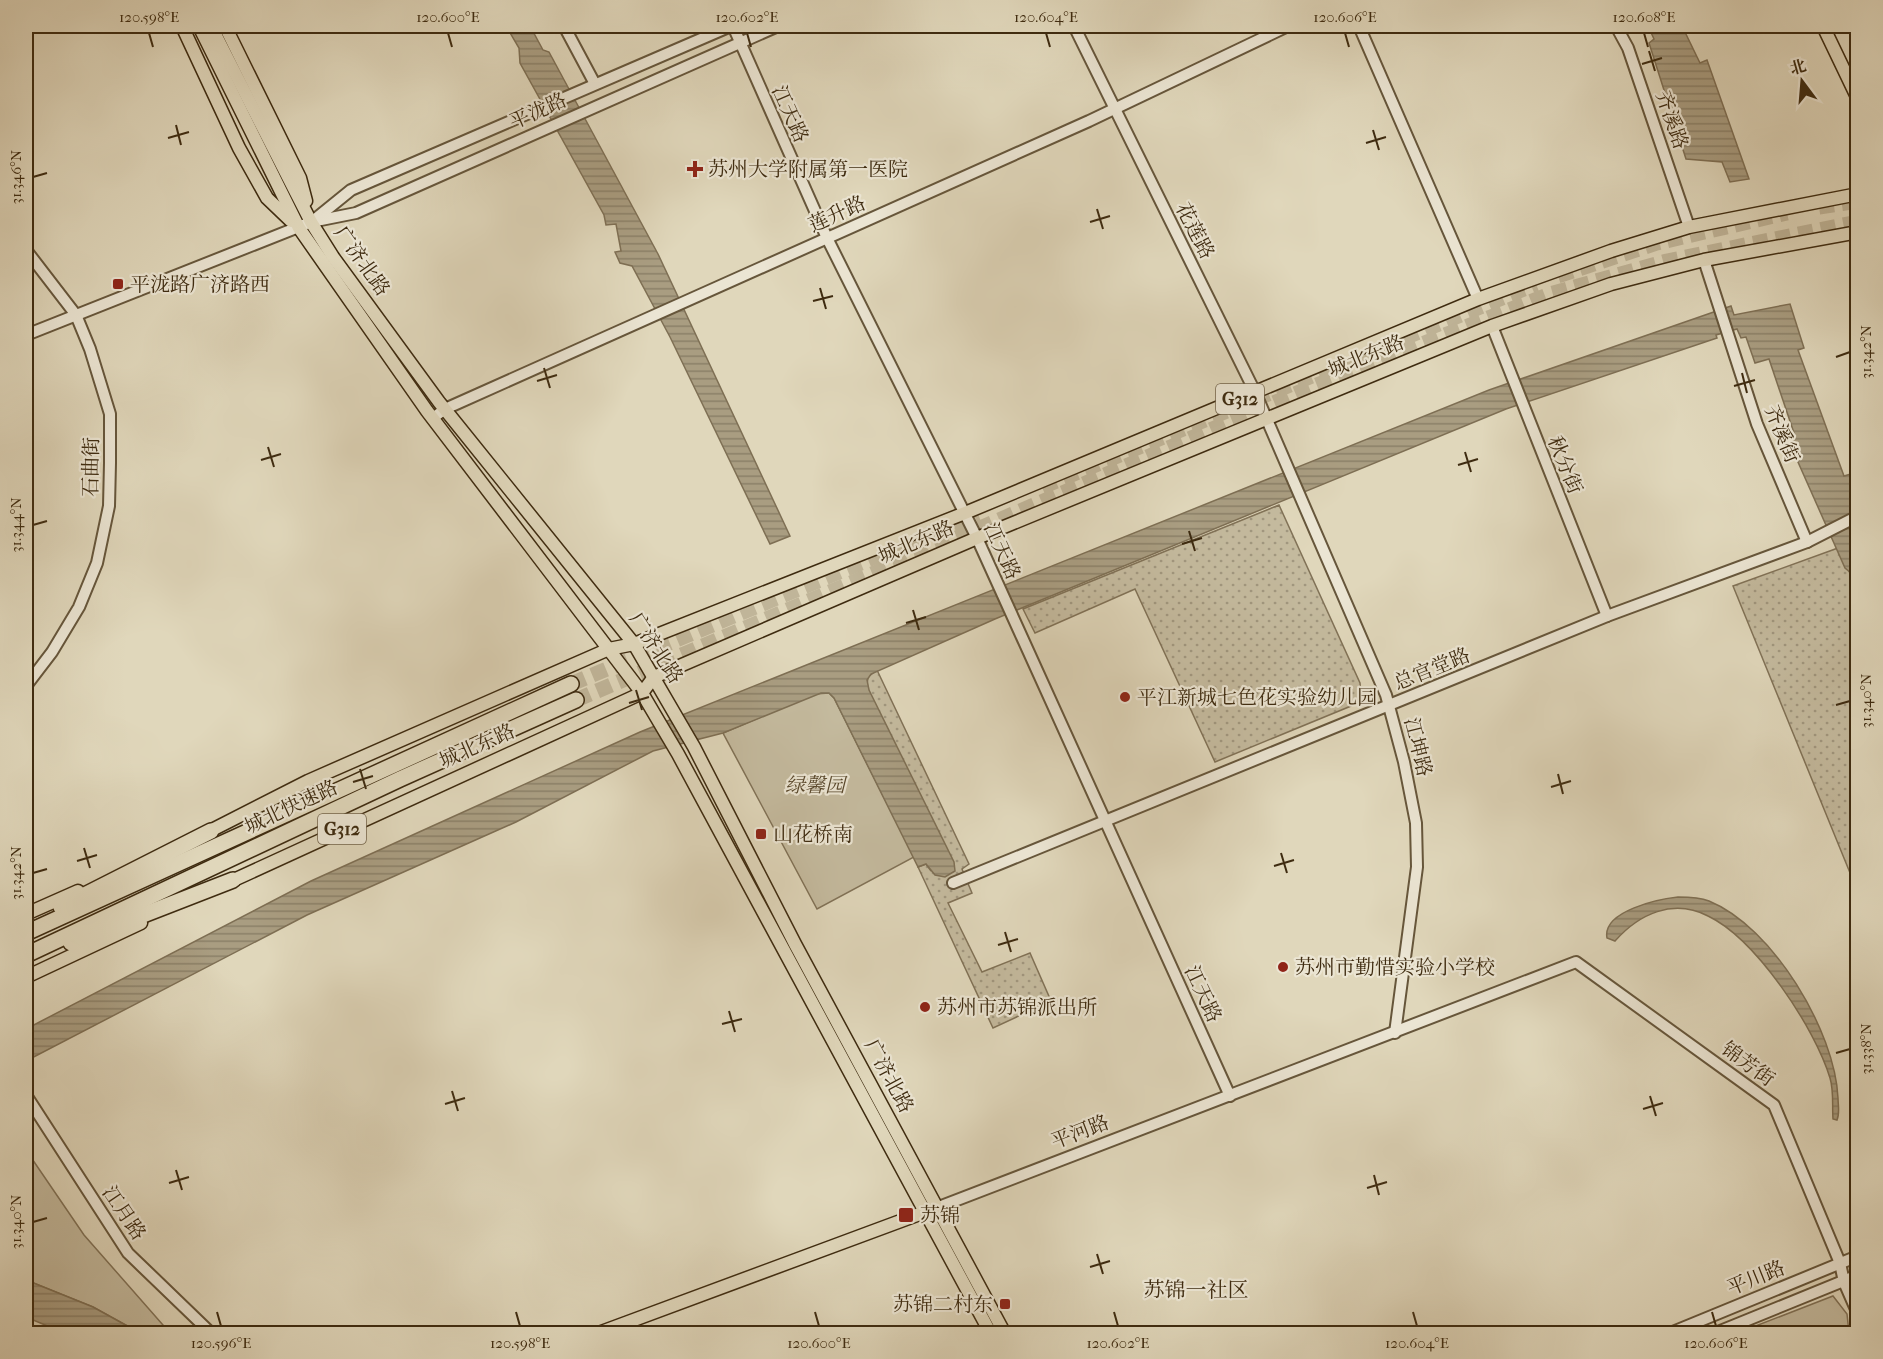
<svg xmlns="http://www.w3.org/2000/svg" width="1883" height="1359" viewBox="0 0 1883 1359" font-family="'IM FELL French Canon','Noto Serif SC',serif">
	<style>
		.grass { fill: url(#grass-dots); stroke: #817257; stroke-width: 1.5 }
		.park { fill: #c4ba9e; stroke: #817257; stroke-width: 1.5 }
		.water { fill: url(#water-rules); stroke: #7e6f54; stroke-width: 1.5 }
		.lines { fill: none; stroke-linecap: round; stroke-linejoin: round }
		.highway-tunnel { stroke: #c0b599; stroke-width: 15; stroke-dasharray: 15 8; stroke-linecap: butt }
		.minor-casing { stroke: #66563b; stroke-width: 14 }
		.major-casing { stroke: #3e2b10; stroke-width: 15 }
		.highway-casing { stroke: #3e2b10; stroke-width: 18 }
		.minor { stroke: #ebe5d3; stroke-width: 10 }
		.major { stroke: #e0d7bb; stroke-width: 12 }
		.highway { stroke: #e0d7bb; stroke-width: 15 }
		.ticks { fill: none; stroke: #3e2b10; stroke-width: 2 }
		.poi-dot { fill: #8f2418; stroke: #ebe5d3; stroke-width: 2 }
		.labels { text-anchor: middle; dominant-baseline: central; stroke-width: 4.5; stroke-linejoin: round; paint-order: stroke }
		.shield { fill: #ebe5d3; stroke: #72634a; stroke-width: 1.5 }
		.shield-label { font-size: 18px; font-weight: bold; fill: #3e2b10 }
		.street-label { font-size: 20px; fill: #3e2b10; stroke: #ebe5d3 }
		.poi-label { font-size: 20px; fill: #3e2b10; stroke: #ebe5d3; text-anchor: start }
		.park-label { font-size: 20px; font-style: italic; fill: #59482c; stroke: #ebe5d3 }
		.neighbourhood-label { font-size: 21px; fill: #3e2b10; stroke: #ebe5d3 }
		.neatline { fill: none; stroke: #3e2b10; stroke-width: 2 }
		.ticks-label { font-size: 15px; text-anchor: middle; fill: #3e2b10 }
	</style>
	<defs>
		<pattern id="grass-dots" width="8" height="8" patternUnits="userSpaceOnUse" patternTransform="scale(1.5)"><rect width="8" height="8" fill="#c4ba9e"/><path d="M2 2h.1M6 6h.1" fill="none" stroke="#a1977f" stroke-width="1.8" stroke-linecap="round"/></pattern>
		<pattern id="water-rules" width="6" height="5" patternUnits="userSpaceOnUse" patternTransform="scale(1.5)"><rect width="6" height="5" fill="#a99d81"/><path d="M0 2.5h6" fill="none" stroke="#8b8068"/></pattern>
	</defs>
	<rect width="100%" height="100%" fill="#e0d7bb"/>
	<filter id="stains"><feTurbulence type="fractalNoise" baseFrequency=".00333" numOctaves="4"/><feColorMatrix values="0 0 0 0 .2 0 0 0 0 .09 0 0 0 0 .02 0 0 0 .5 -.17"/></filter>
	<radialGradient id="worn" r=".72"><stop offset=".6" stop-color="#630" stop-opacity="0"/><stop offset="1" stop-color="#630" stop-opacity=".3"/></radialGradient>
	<g class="grass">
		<polygon points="1279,505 1360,683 1361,695 1351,706 1215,762 1135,589 1035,633 1023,609"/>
		<polygon points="1838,548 1857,588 1857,890 1733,586"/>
		<polygon points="877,670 969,864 962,869 972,893 948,903 982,972 1030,953 1051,1001 993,1028 918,867 926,864 931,871 867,685 868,677"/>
	</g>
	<g class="park">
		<polygon points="829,693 834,698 914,857 817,909 723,733 815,694"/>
		<polygon points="26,1150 84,1235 170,1333 140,1333 93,1307 26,1280"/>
		<polygon points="1833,1296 1847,1314 1849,1333 1735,1334"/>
	</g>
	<g class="water">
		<polygon points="506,26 530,26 543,50 549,52 658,254 790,536 770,544 670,337 632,266 620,263 615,252 621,251 616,224 606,225 604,215 520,63 519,48"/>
		<polygon points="1648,26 1682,26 1700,63 1707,60 1749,179 1730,182 1722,162 1686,159 1649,43 1654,39"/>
		<polygon points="1790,304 1804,348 1798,350 1844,476 1851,474 1857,489 1857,578 1845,568 1790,444 1795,436 1769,359 1755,363 1746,337 1741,338 1737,329 1716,335 1717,338 1506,409 995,619 871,674 867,680 869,690 954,862 955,871 945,877 935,875 926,864 918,867 834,698 829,693 821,693 723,733 653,751 516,822 307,915 26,1061 26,1029 311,881 640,732 1489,390 1731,306 1734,315"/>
		<path d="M1678,897C1688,897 1699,897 1709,901C1773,927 1835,1031 1838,1098C1838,1105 1840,1113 1837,1120L1833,1119C1832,1105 1834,1091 1830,1078C1815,1028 1756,939 1708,916C1673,898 1639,914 1615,941L1607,938C1602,911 1659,899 1678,897Z"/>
		<polygon points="26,1280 93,1307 140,1333 64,1333 26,1317"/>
	</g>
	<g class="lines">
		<g class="highway-tunnel">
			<polyline points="1819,207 1858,201"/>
			<polyline points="1558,276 1657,243 1787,213"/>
			<polyline points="1042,487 1536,284"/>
			<polyline points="571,684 978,514"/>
			<polyline points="576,700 1309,388 1550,294 1667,261 1858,222"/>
		</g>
		<g class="minor-casing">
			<g id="minor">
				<polyline points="564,26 595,84"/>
				<polyline points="733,26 827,238 977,538 1230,1096"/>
				<polyline points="1074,26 1255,392 1386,695 1404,762 1416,823 1417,867 1395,1033"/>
				<polyline points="1359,26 1478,299"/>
				<polyline points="1616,26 1628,48 1689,227"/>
				<polyline points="314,220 351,190 731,26"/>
				<polyline points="26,250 76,315 90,349 110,414 110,463 109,506 97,563 79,607 52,652 26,686"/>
				<polyline points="1704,260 1757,424 1807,542"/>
				<polyline points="1492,326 1607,616"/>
				<polyline points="26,335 311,222 356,213 778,26"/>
				<polyline points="433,418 445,409 1089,121 1288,26"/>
				<polyline points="953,883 1607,616 1807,542 1858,516"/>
				<polyline points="26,1095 128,1253 212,1334"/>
				<polyline points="931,1210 1576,962 1774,1105 1840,1263 1844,1282 1858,1314"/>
				<polyline points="626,1323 631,1334"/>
				<polyline points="1668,1334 1858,1256"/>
				<polyline points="1713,1334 1858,1275"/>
			</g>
		</g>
		<g class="major-casing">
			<g id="major">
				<polyline points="182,26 239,148 267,198 291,221"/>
				<polyline points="199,26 299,228 427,411 642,693 678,754 991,1334"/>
				<polyline points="211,26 311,222 333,257 439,402 634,644 694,747 795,944 1005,1334"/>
				<polyline points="225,26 300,178 306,201"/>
				<polyline points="1823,26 1858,99"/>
				<polyline points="1853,26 1858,34"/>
				<polyline points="204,834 308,781 609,649 634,644 965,513 1478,299 1611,251 1689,227 1858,194"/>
				<polyline points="225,884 642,693 654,677 977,538 1492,326 1611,284 1704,260 1858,232"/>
				<polyline points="26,914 78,891"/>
				<polyline points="26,977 141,923"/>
				<polyline points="596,1334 925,1212"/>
			</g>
		</g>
		<g class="highway-casing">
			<g id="highway">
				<polyline points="61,907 211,831"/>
				<polyline points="26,933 571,684"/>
				<polyline points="71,943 233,880"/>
				<polyline points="26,955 400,779 576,700"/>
			</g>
		</g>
		<use href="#minor" class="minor"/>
		<use href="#major" class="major"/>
		<use href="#highway" class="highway"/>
	</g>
	<path class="ticks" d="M149,33L153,47M448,33L452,47M747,33L751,47M1046,33L1050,47M1345,33L1349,47M1644,33L1648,47M1649,51L1655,71M1642,64L1662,58M176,125L181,145M1373,130L1379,150M168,138L189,132M1366,143L1386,137M33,177L47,173M1097,209L1103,229M1090,222L1110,216M820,288L826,309M813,301L833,296M1836,357L1850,352M544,368L550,388M1742,373L1747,393M537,381L557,375M1734,386L1755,380M268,447L274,467M1465,452L1471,472M261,460L281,454M1458,465L1478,459M33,525L47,521M1189,531L1195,551M1182,544L1202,538M913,610L919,630M906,623L926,617M636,690L642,710M629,703L649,697M1836,705L1850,701M360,769L366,789M1558,774L1563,794M353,782L373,776M1551,787L1571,781M84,848L90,868M1281,853L1287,873M77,861L97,855M1274,866L1294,860M33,873L47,869M1005,932L1011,952M998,945L1018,939M729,1011L735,1032M722,1024L742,1019M1836,1053L1850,1049M452,1091L458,1111M1650,1096L1656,1116M445,1104L465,1098M1643,1109L1663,1103M176,1170L182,1190M1374,1175L1379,1195M169,1183L189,1177M1367,1188L1387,1182M33,1222L47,1218M1097,1254L1103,1274M1090,1267L1110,1261M217,1312L221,1326M516,1312L520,1326M815,1312L819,1326M1114,1312L1118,1326M1413,1312L1417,1326M1712,1312L1716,1326"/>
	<g class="poi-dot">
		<path d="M692 160h6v6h6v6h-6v6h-6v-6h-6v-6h6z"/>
		<rect x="112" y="278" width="12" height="12" rx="3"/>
		<circle cx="1125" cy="697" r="6"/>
		<rect x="755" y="828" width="12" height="12" rx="3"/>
		<circle cx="1283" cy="967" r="6"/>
		<circle cx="925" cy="1007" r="6"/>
		<rect x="898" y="1207" width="16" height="16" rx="3"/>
		<rect x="999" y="1298" width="12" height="12" rx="3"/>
	</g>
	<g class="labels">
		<g class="shield">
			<rect x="1216" y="384" width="48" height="30" rx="4.5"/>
			<rect x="318" y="814" width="48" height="30" rx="4.5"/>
		</g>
		<g class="shield-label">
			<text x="1240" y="399">G312</text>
			<text x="342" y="829">G312</text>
		</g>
		<g class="street-label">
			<text transform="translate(538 111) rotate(-24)">平泷路</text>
			<text transform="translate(790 114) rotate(66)">江天路</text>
			<text transform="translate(1672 120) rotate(71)">齐溪路</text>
			<text transform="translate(837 214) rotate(-24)">莲升路</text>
			<text transform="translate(1195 231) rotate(63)">花莲路</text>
			<text transform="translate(362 261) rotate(55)">广济北路</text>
			<text transform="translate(1366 356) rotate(-22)">城北东路</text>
			<text transform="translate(1782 434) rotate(68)">齐溪街</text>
			<text transform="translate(1565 465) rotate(68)">秋分街</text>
			<text transform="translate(91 467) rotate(-89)">石曲街</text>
			<text transform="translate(916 542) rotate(-23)">城北东路</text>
			<text transform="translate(1002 551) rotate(66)">江天路</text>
			<text transform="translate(656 648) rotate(57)">广济北路</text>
			<text transform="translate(1432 669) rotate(-22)">总官堂路</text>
			<text transform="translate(477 746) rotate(-24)">城北东路</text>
			<text transform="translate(1418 747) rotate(76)">江坤路</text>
			<text transform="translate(291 807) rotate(-25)">城北快速路</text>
			<text transform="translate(1203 994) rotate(65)">江天路</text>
			<text transform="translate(1748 1064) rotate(36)">锦芳街</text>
			<text transform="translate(889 1076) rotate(62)">广济北路</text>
			<text transform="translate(1080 1132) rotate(-21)">平河路</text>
			<text transform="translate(124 1213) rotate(56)">江月路</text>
			<text transform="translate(1756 1278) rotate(-22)">平川路</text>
		</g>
		<g class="poi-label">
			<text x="708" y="169">苏州大学附属第一医院</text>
			<text x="130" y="284">平泷路广济路西</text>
			<text x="1137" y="697">平江新城七色花实验幼儿园</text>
			<text x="773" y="834">山花桥南</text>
			<text x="1295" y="967">苏州市勤惜实验小学校</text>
			<text x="937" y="1007">苏州市苏锦派出所</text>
			<text x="920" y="1215">苏锦</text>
			<text x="993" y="1304" text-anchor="end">苏锦二村东</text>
		</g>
		<g class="park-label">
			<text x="815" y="785">绿馨园</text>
		</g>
		<g class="neighbourhood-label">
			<text x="1196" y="1290">苏锦一社区</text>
		</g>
	</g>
	<rect width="1883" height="1359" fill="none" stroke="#e0d7bb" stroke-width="66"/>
	<g transform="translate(1802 81) rotate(344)" stroke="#ebe5d3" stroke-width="4.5" paint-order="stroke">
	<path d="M0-4.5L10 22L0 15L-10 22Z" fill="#3e2b10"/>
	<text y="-9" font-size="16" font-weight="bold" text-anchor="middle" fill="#3e2b10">北</text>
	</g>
	<rect x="33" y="33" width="1817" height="1293" class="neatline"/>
	<g class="ticks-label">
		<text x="149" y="22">120.598°E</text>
		<text x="448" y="22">120.600°E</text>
		<text x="747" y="22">120.602°E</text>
		<text x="1046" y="22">120.604°E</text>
		<text x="1345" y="22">120.606°E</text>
		<text x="1644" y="22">120.608°E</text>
		<text transform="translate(16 177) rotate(-90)" y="5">31.346°N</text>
		<text transform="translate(1866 352) rotate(-90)" y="5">31.342°N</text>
		<text transform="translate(16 525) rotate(-90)" y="5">31.344°N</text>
		<text transform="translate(1866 701) rotate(-90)" y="5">31.340°N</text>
		<text transform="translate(16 873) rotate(-90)" y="5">31.342°N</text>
		<text transform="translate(1866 1049) rotate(-90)" y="5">31.338°N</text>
		<text transform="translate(16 1222) rotate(-90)" y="5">31.340°N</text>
		<text x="221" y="1348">120.596°E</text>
		<text x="520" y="1348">120.598°E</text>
		<text x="819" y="1348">120.600°E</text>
		<text x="1118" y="1348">120.602°E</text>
		<text x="1417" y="1348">120.604°E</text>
		<text x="1716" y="1348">120.606°E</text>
	</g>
	<rect width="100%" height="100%" filter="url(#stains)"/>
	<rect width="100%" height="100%" fill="url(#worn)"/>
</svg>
